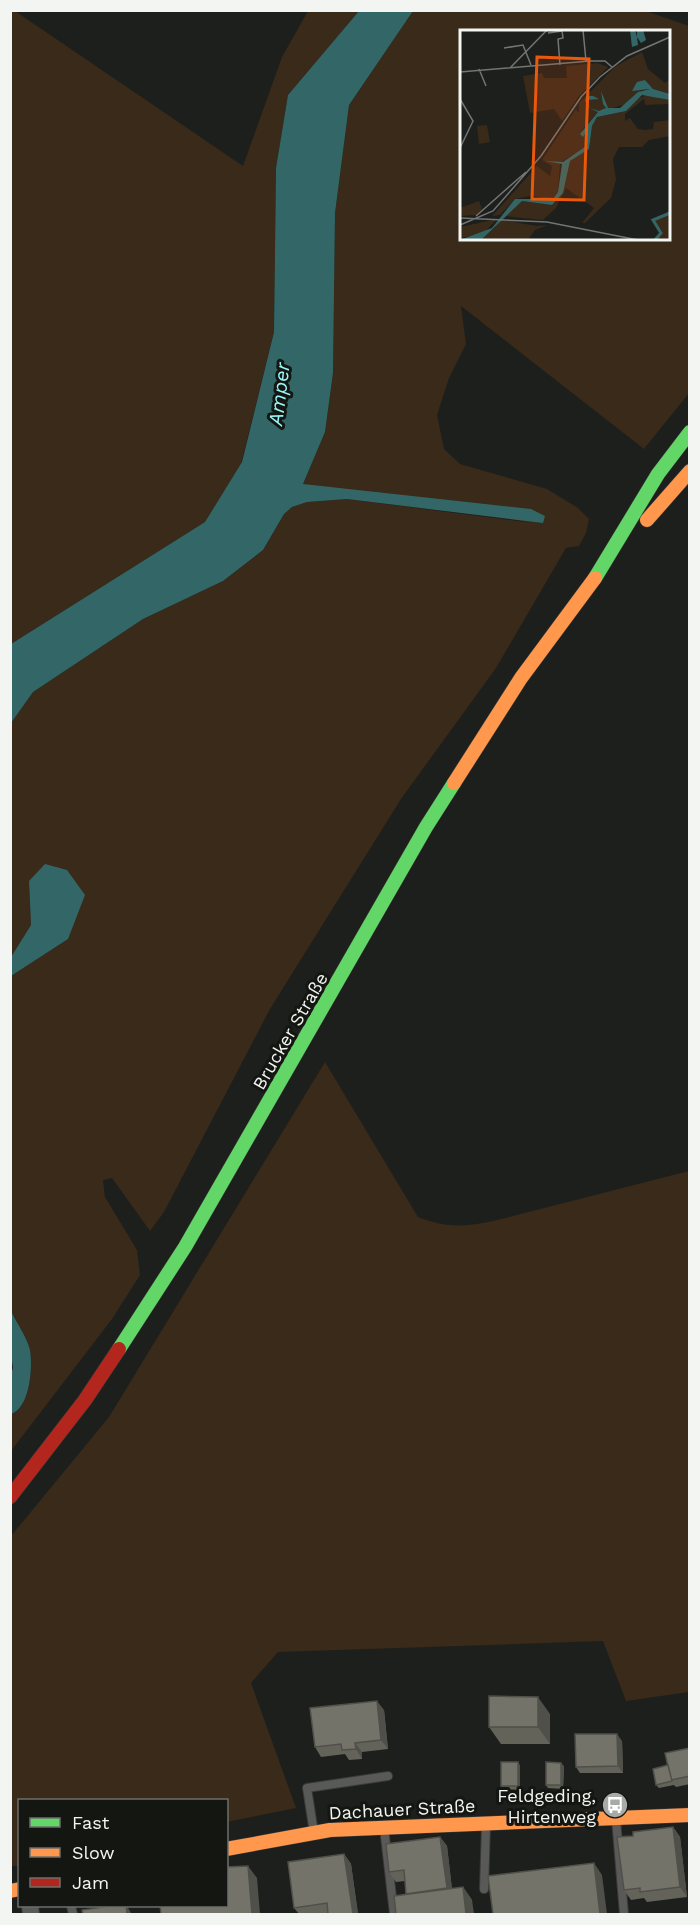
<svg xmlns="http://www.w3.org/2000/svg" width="700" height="1925" viewBox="0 0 700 1925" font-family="'Work Sans',sans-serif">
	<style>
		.green { fill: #392a19; fill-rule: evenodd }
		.water { fill: #336767 }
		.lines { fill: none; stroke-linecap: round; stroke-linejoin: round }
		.lane-casing { stroke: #3a3b39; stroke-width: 10 }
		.street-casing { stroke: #3a3b39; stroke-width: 18 }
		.fast-casing { stroke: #3a3b39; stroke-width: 15 }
		.slow-casing { stroke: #3a3b39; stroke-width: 15 }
		.jam-casing { stroke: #3a3b39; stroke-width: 15 }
		.lane { stroke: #595a58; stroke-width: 8 }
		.street { stroke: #595a58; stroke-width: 16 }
		.fast { stroke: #63d668; stroke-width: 14 }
		.slow { stroke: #ff974d; stroke-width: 14 }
		.jam { stroke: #b3261e; stroke-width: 14 }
		.wall { fill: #63635a }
		.shaded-wall { fill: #50504a }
		.building { fill: #737369; stroke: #50504a; stroke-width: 1.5 }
		.labels { text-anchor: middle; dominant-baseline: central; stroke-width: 6; stroke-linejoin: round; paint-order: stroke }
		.street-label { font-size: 18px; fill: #f3f5f2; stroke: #141612 }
		.poi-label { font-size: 18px; fill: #f3f5f2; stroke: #141612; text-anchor: end }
		.water-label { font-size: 20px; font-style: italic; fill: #99f7f7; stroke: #141612 }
		.inset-river { fill: none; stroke: #336767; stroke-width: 3 }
		.inset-road { fill: none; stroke: #737572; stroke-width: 1.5 }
		.view { fill: #e8590c; fill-opacity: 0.15; stroke: #e8590c; stroke-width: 3 }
		.inset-edge { fill: none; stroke: #f3f5f2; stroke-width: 3 }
	</style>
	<rect width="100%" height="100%" fill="#1d1f1c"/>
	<g class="green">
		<polygon points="11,11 15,11 243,166 282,57 308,11 359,11 288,95 276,168 274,332 241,464 205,522 11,644"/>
		<path d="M413,11H646L689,26V393L644,449L461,306L466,344L449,378L437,415L444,449L460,464L547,489L578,508L589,519L586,533L579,546L566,548L496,668L401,799L270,1009L164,1212L150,1231L112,1178L103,1180L105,1197L137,1250L140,1275L112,1319L11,1451V1414C30,1408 33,1367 30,1350C27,1337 16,1322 11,1311V976L68,939L29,881L31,925L11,957V723L33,692L143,619L223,581L263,550L284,514L292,507L307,502L347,499L533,523L303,484L325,432L333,373L335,213L349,105ZM462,32H668V238H462Z"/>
		<path d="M325,1062L418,1217C445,1228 466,1227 493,1221L689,1171V1692L626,1701L603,1641L278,1652L251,1683L296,1808L227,1822L226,1800H20L19,1866H11V1536L109,1417Z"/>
	</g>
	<g class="water">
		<polygon points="359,11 413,11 349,105 335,213 333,373 325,432 303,484 531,509 545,516 543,523 347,499 307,502 292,507 284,514 263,550 223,581 143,619 33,692 11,723 11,644 205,522 242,462 274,332 276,168 288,95"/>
		<polygon points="45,864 67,870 85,895 68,939 11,976 11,957 31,925 29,881"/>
		<path d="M11,1311C16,1322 27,1337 30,1350C33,1367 30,1408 11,1414V1373L13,1368L11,1354Z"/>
	</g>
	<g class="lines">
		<g class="lane-casing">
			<g id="lane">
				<polyline points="616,1819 624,1914"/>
				<polyline points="384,1828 394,1914"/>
				<polyline points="314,1833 307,1788 388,1776"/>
				<polyline points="484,1889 486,1825"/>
				<polyline points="71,1906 73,1914"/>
			</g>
		</g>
		<g class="street-casing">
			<polyline id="street" points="30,1906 31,1914"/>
		</g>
		<g class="fast-casing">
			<g id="fast">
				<polyline points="595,578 658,474 690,432"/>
				<polyline points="119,1349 185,1247 426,827 454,783"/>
			</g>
		</g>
		<g class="slow-casing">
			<g id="slow">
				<polyline points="647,520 690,471"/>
				<polyline points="454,783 521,678 595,578"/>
				<polyline points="226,1849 330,1830 690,1815"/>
				<polyline points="10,1891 20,1889"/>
			</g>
		</g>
		<g class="jam-casing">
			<polyline id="jam" points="10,1497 85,1400 119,1349"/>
		</g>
		<use href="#lane" class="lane"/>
		<use href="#street" class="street"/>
		<use href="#fast" class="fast"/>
		<use href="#slow" class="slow"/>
		<use href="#jam" class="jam"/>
	</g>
	<g class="wall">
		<polygon points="384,1710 388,1749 362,1752 362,1759 349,1760 345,1754 321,1757 315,1747"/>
		<polygon points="550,1714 550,1744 501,1744 489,1727"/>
		<polygon points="622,1741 623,1773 580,1773 576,1767"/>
		<polygon points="690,1748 690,1784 676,1787 674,1785 659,1788 656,1785 668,1765"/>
		<polygon points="518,1762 520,1766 520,1790 503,1789 501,1786"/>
		<polygon points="564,1766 563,1789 548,1788 546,1785"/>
		<polygon points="673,1827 680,1837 687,1897 647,1902 644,1898 631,1900 624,1890 633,1836"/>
		<polygon points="440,1837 447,1846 452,1889 463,1887 472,1900 407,1895 405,1881 396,1882 389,1872"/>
		<polygon points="344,1854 351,1864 358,1914 299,1914 294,1908"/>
	</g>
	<g class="shaded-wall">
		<polygon points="538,1697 550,1714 550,1744 538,1727"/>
		<polygon points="377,1701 384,1710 388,1749 381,1740"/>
		<polygon points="617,1734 622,1741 623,1773 618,1766"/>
		<polygon points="355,1743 362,1752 362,1759 356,1749"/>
		<polygon points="518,1762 520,1766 520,1790 518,1786"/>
		<polygon points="561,1763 564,1766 563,1789 561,1785"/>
		<polygon points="673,1827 680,1837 687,1897 680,1887"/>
		<polygon points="440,1837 447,1846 453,1898 447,1888"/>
		<polygon points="344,1854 351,1864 358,1914 353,1914"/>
		<polygon points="594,1863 602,1875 607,1914 600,1914"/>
		<polygon points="248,1866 257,1878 260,1914 252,1914"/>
		<polygon points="463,1887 472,1900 474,1914 466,1914"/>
		<polygon points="126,1905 130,1911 131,1914 127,1914"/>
	</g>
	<g class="building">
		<polygon points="489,1696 538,1697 538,1727 489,1727"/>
		<polygon points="377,1701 381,1740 355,1743 356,1749 342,1750 341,1744 315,1747 310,1708"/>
		<polygon points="575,1734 617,1734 618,1766 576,1767"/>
		<polygon points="690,1748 690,1776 671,1780 665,1753"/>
		<rect x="501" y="1762" width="17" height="24"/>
		<polygon points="546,1762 561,1763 561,1785 546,1785"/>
		<polygon points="668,1765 672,1781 656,1785 653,1769"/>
		<polygon points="673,1827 680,1887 640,1892 640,1888 624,1890 617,1837 633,1836 633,1832"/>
		<polygon points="440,1837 447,1888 406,1894 404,1870 389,1872 386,1844"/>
		<polygon points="344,1854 353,1914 328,1914 327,1903 294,1908 288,1862"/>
		<polygon points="594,1863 600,1914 493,1914 488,1876"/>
		<polygon points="248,1866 252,1914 161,1914 160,1905 226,1905 226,1867"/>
		<polygon points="463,1887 466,1914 396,1914 394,1896"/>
		<polygon points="117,1905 126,1905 127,1914 83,1914 82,1910"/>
	</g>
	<defs>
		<g id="bus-disc" transform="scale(1.35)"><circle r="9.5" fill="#a8aaa7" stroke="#141612"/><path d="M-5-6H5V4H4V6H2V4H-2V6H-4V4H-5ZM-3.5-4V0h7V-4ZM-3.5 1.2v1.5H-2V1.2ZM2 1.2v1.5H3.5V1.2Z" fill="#fff"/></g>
	</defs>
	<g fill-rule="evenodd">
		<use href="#bus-disc" x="615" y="1805"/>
	</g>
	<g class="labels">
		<g class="street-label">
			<text transform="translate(290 1031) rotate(-60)">Brucker Straße</text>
			<text transform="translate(402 1809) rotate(-3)">Dachauer Straße</text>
		</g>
		<g class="poi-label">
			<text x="596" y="1795">Feldgeding,<tspan x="596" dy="21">Hirtenweg</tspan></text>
		</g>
		<g class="water-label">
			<text transform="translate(279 394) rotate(-83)">Amper</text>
		</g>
	</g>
	<g transform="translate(460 30)">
		<rect width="210" height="210" fill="#1d1f1c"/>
		<path d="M182,22L188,39L205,53L210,49V64L193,59L185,50L178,57L190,59H183L167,74L138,82L121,101L127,99L126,116L100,133L98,162L93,169L71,166L55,169L40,185L32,186L77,136L90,146L92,136L82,130L116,79L119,83V73L156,36ZM137,33L148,37L119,66L102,91L94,79L70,83L63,46L82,43L84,48H107L106,36ZM190,64L210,70V74L185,75L184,69L165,84V91L170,88L178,99L185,100L193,99L194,92L210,90V106L189,110L182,117H159L153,129L156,150L151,168L125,193H122L134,178L106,158L96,178L83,190L44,186L62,171L92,175L103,163L110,131L129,119L132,96L137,87L166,81L176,69ZM27,95L30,112L19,114L17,96ZM19,171L22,179L16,185L0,186V178ZM210,183V210H192L199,203L192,190ZM37,189L22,205L0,208V197ZM42,190L77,196L88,195L75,200L68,210H21Z" fill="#392a19"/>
		<path d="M170,0H175L177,7V0H183L186,10L181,13L177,7L178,15L172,17ZM185,50L193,59L210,64V70L182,65L166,81L137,87L132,96L129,119L110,131L103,163L92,175L62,171L21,210H0L32,198L55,169H93L98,162L102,134L85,131L103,132L126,116L127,100L123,107L120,104L138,82L130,78L127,75L125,71L126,66H133L139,69L126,70L130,78L139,81L146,78L143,74L141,61L148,78H160L178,62L190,59L172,61L177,52Z" fill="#336767"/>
		<path class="inset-river" d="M195,210L201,203L193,190L210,183"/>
		<path class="inset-road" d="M123,0L126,31M88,3L102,1L103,8L98,9L100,35M44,18L63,15L71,35M50,38L87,0M19,39L26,56M0,42L130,31H145L152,37M0,69L13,91L0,118M81,126L121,67L140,47L167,26L210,7M16,186L66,142M0,188L87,192L178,210M0,195L33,181L81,126"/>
		<path class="view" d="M77,27L129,29L124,170L72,169Z"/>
		<rect width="210" height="210" class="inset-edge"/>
	</g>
	<rect width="700" height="1925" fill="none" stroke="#f3f5f2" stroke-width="24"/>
	<rect x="18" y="1799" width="210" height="108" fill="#141612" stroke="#6d6f6c" stroke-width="1.5"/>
	<rect x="30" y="1818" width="30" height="9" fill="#63d668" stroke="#6d6f6c" stroke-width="1.5"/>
	<text x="72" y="1829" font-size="18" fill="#f3f5f2">Fast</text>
	<rect x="30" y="1848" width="30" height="9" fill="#ff974d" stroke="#6d6f6c" stroke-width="1.5"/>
	<text x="72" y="1859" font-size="18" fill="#f3f5f2">Slow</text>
	<rect x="30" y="1878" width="30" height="9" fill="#b3261e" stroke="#6d6f6c" stroke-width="1.5"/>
	<text x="72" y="1889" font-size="18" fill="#f3f5f2">Jam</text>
</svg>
